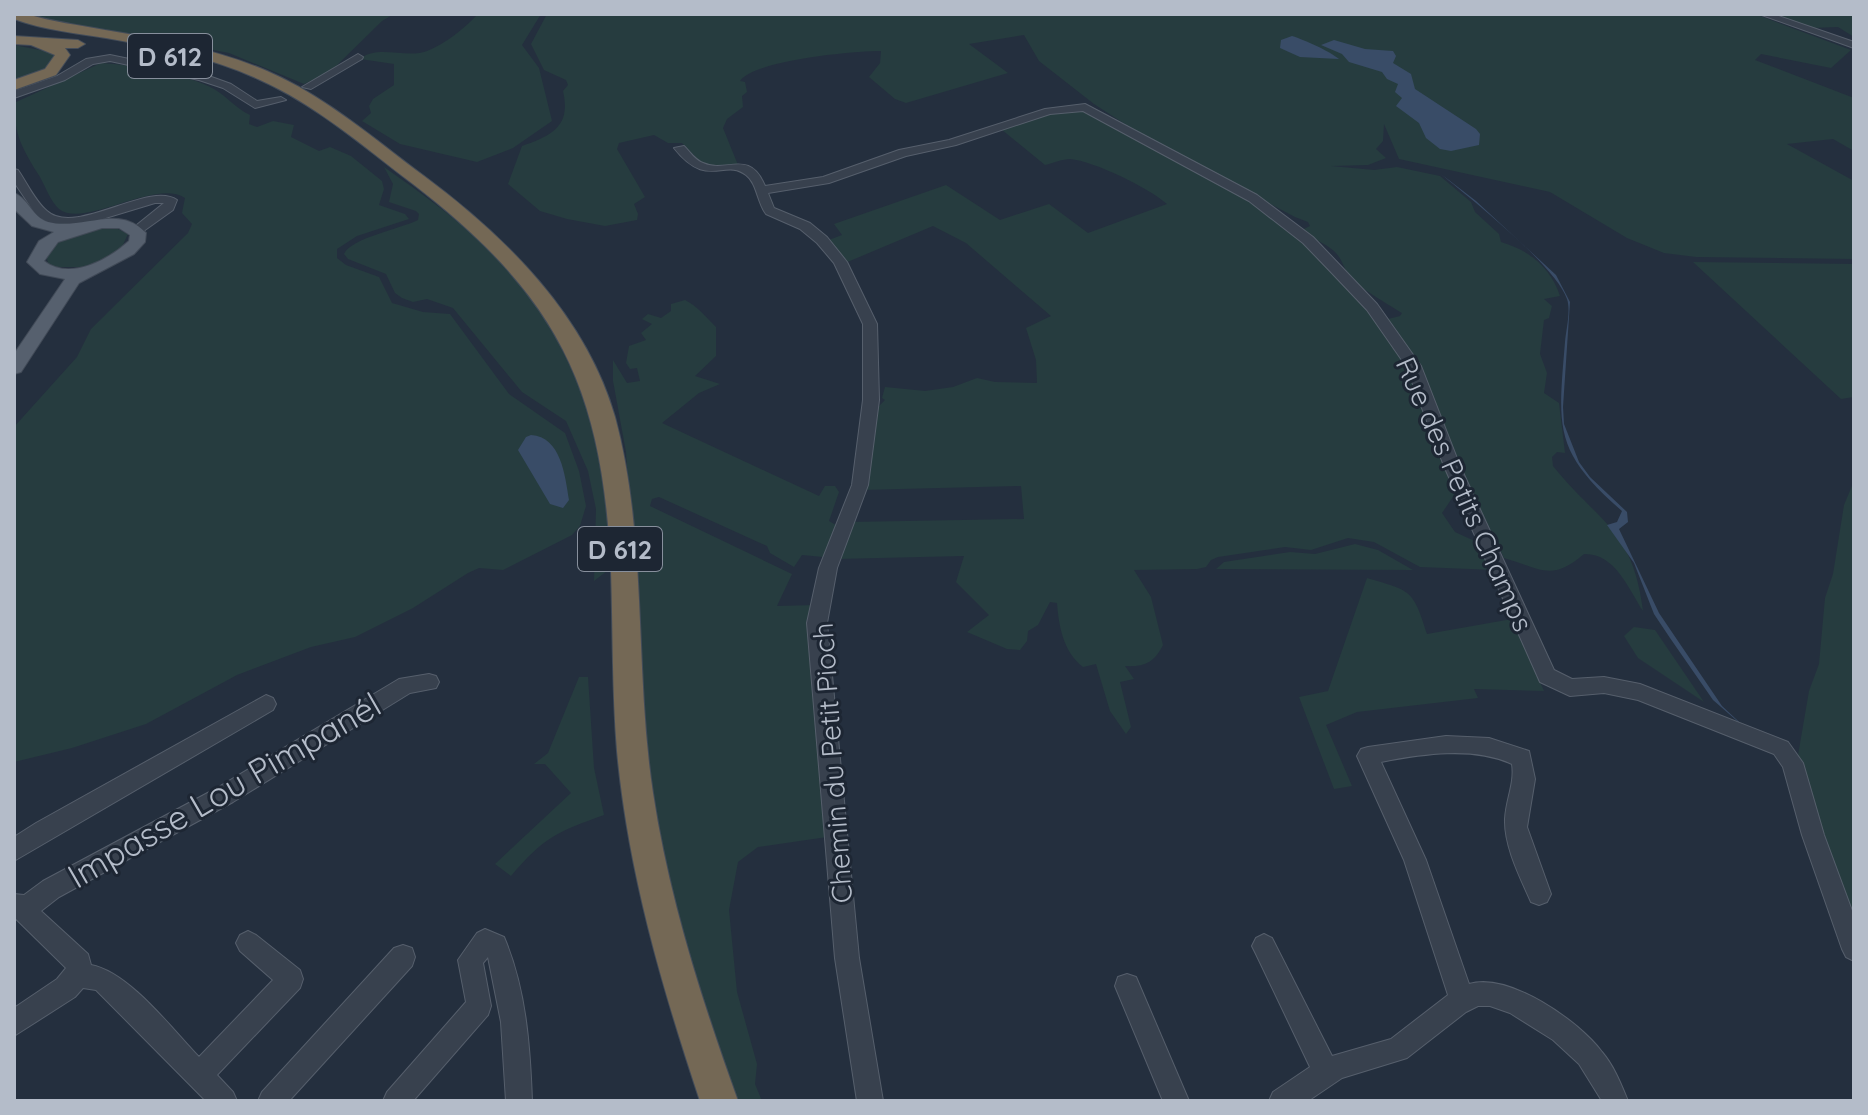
<svg xmlns="http://www.w3.org/2000/svg" width="1868" height="1115" viewBox="0 0 1868 1115" font-family="Quicksand,sans-serif">
	<style>
		.green { fill: #263c3f }
		.water { fill: #394c67 }
		.lines { fill: none; stroke-linecap: round; stroke-linejoin: round }
		.minor-casing { stroke: #565f6c; stroke-width: 2 }
		.major-casing { stroke: #414a57; stroke-width: 2 }
		.highway-casing { stroke: #434c59; stroke-width: 2 }
		.minor { fill: #38414e; fill-rule: evenodd }
		.major { fill: #56606e; fill-rule: evenodd }
		.highway { fill: #746855; fill-rule: evenodd }
		.labels { text-anchor: middle; dominant-baseline: central; stroke-width: 6; stroke-linejoin: round; paint-order: stroke }
		.shield { fill: #1d2633; stroke: #878f9c; stroke-width: 2 }
		.shield-label { font-size: 26px; font-weight: bold; fill: #b4bcc9 }
		.street-label { font-size: 28px; fill: #b4bcc9; stroke: #1d2633 }
		.near-street-label { font-size: 34px; fill: #b4bcc9; stroke: #1d2633 }
	</style>
	<rect width="100%" height="100%" fill="#242f3e"/>
	<g class="green">
		<path d="M31,14H394L382,21L329,73L304,84L229,53L167,41L156,34C123,39 63,27 31,14Z"/>
		<path d="M478,14H541L522,45L539,68L552,121L513,148L477,162L400,144L362,121L371,113L369,106L373,99L394,85V64L360,59C378,44 406,59 427,51C445,44 465,28 478,14Z"/>
		<path d="M547,14H1755L1851,50L1831,68L1761,54L1755,60L1854,98V151L1833,139L1787,144L1854,181V259L1696,257L1664,253L1627,238L1550,192L1399,159L1384,124L1383,141L1376,149L1386,158L1368,165L1331,166L1374,170L1397,167L1440,176L1471,202L1475,212L1499,234L1501,242C1529,250 1551,268 1560,296L1544,299L1552,306L1549,318L1544,320L1540,354L1547,373L1544,393L1559,403L1565,453L1557,452L1552,457L1553,466C1599,523 1633,529 1643,611C1628,588 1615,553 1584,554C1551,582 1542,569 1504,558L1399,343L1396,329L1388,319L1400,316L1402,313C1392,307 1354,284 1350,278C1344,269 1342,258 1334,251C1325,243 1312,239 1302,230L1310,226L1308,222L1295,217L1151,141L1094,104L1039,61L1024,35L969,44L1008,73L906,103L895,99L869,77L880,63L881,51C854,51 754,60 740,81L745,82L747,92L742,96L743,107L727,119L723,128L738,165C700,170 707,167 682,143H668L654,135L619,143L617,149L645,197L634,204L638,214L637,220L605,226L567,219L540,211L508,184L522,146C553,135 571,126 563,91L568,85L566,80L544,70L531,44Z"/>
		<polygon points="1770,14 1854,14 1854,37 1838,27 1811,28"/>
		<polygon points="14,45 55,53 55,60 45,70 14,83"/>
		<path d="M101,63C132,65 188,74 214,89C228,97 235,108 250,115L249,124L257,127L273,121L294,125L291,137L319,151L330,147L351,156L382,181L384,189L379,205L405,214L409,219L357,236L337,249V258L346,265L379,277L392,303L423,312L450,314L509,394L565,433L579,471L586,506L580,526L572,535L503,570L479,568L468,573L413,608L355,637L311,647L237,675L146,724L72,748L14,762V427L77,357L91,329L188,233L192,224L182,213L185,198C155,178 85,229 59,209C51,202 45,186 40,177C23,150 14,135 14,103Z"/>
		<path d="M1084,108L1276,216L1358,296L1409,370L1459,488L1442,513L1455,532L1479,543L1495,570L1420,567L1374,542L1348,538L1311,550L1285,547L1218,557L1211,560L1206,567L1197,569L1134,570L1151,597L1163,645C1154,663 1144,667 1125,666L1134,679L1120,682L1131,727L1126,734L1110,711L1096,664L1083,667C1063,651 1059,627 1057,603L1050,602L1038,625L1028,631L1027,641L1020,650L1007,649L967,632L989,615L956,582L964,556L836,559L849,522L1024,519L1021,486L861,490L878,407L885,400L882,398L885,387L925,391L953,387L977,378L995,382L1037,383L1036,360L1026,328L1051,316L966,243L933,226L838,266L826,241L842,235L834,224L946,185L1000,220L1049,204L1088,233L1167,204C1149,188 1094,161 1070,159C1063,159 1053,163 1045,165L1001,129L1043,114Z"/>
		<path d="M384,167C425,196 468,226 502,263C578,345 615,460 607,571L594,581L596,509L588,471L566,421L522,392L453,308L427,299L413,302L402,298L395,293L386,274L348,259L344,254C351,238 400,229 418,220L419,214L416,211L389,202L393,184Z"/>
		<polygon points="96,227 116,228 128,234 120,251 86,267 49,267 45,251 61,238"/>
		<polygon points="1693,262 1854,264 1854,397 1841,399"/>
		<path d="M685,300C697,306 706,317 716,327V356L695,376L720,384L699,393L662,423L819,496L825,486H835L839,492L829,521L839,527L823,557L802,555L794,567L770,553L767,546L659,497L652,499L650,506L792,574L777,606L816,605L827,837L758,847L738,862L729,910L737,992L757,1064L755,1084L762,1101H731L673,922L647,770L626,452L613,381V360L627,383L640,381L637,368L630,369L626,363L629,346L646,340L641,333L652,324L642,319L648,314L661,318L671,311V304Z"/>
		<polygon points="1854,481 1854,924 1797,761 1809,691 1819,664 1825,598 1833,574 1844,505"/>
		<polygon points="1355,544 1378,550 1413,570 1216,569 1224,562 1290,552 1315,554"/>
		<path d="M1367,578C1411,591 1413,589 1427,634L1512,619L1544,691L1474,689L1478,698L1357,712L1326,725L1352,786L1334,789L1299,697L1328,691Z"/>
		<polygon points="1634,627 1655,630 1704,702 1638,658 1624,636"/>
		<path d="M579,677H588L594,768L604,815C557,832 544,837 511,876L495,864L571,793L545,764H534L548,753Z"/>
	</g>
	<g class="water">
		<path d="M1292,36C1305,40 1329,51 1339,59L1300,57L1280,48L1281,40Z"/>
		<polygon points="1334,40 1365,49 1393,51 1396,56 1393,63 1411,74 1415,89 1476,129 1480,134 1479,145 1451,151 1440,149 1426,138 1419,123 1396,106 1402,98 1395,92 1398,84 1387,79 1382,72 1349,62 1342,54 1321,45"/>
		<path d="M1441,174L1476,201L1556,275L1570,302L1563,407L1564,424L1579,462L1590,477L1627,512L1628,522L1619,529L1659,613L1722,706L1751,733L1713,700L1670,638L1654,614L1634,563L1607,525L1617,522L1622,511C1553,451 1558,428 1565,342C1566,330 1571,311 1567,299C1555,265 1472,200 1441,174Z"/>
		<path d="M531,435C561,437 565,475 569,500L563,508L550,504L518,450L526,437Z"/>
	</g>
	<g class="lines">
		<g class="minor-casing">
			<g id="minor">
				<polygon points="1759,14 1773,14 1854,42 1854,48"/>
				<polygon points="358,54 363,57 362,59 311,89 302,87"/>
				<polygon points="110,55 206,75 231,84 257,101 281,97 286,100 255,108 223,88 199,80 110,61 93,64 65,80 14,98 14,91 57,76 86,59"/>
				<path d="M1085,104L1257,195L1313,237L1377,304L1421,366L1460,466L1554,670L1572,679L1604,677L1640,684L1788,742L1803,763L1824,835L1854,916V961L1846,957L1842,949L1802,835L1783,767L1774,754L1638,700L1604,693L1570,696L1540,682L1444,466L1406,366L1367,310L1330,271L1303,243L1249,201L1083,111L1050,114L956,145L906,156L829,183L768,193L774,208L810,223L827,237L847,262L877,324L879,400L868,485L837,568L827,623L859,958L883,1101H857L835,958L807,623L819,568L852,485L863,400V324L834,263L817,243L800,229L766,214C757,202 757,183 746,175C724,158 707,190 674,148L684,146C690,152 695,160 703,163C727,174 749,148 765,186L823,177L899,150L949,140L1045,109Z"/>
				<path d="M14,169L18,170C27,183 35,201 47,211C76,237 149,180 177,200L173,210L138,235L133,234V228L164,203H155L89,223L52,224L37,216L14,182Z"/>
				<path d="M429,674L436,676L439,682L436,688L410,693L233,802L59,897L41,911L88,954L91,965C129,972 172,1029 199,1057L273,980L240,951L236,943L240,935L248,931L256,935L300,970L303,979L300,988L217,1075L233,1092L237,1101H206L96,990L83,988L75,997L14,1036V1008L57,979L66,968L14,917V894L24,895L43,881L217,788L399,679Z"/>
				<polygon points="266,695 273,698 276,704 273,710 14,861 14,837 36,823"/>
				<path d="M1446,736L1489,738L1529,751L1535,779L1527,827L1551,894L1547,902L1539,905L1531,902C1520,877 1504,846 1505,819C1506,799 1515,783 1512,764C1473,746 1422,754 1381,762L1426,860L1469,984C1509,972 1579,1021 1602,1052C1614,1066 1621,1084 1628,1101H1602L1579,1064L1553,1040L1510,1013L1490,1006H1478L1466,1012L1407,1058L1342,1078L1308,1101H1269L1273,1092L1310,1067L1256,954L1252,946L1256,938L1264,934L1272,938L1332,1056L1391,1039L1448,995L1404,860L1357,756L1361,749L1368,747Z"/>
				<path d="M485,929L504,937C526,989 530,1045 532,1101H506L501,1022L488,957L483,963L491,1006L488,1015L413,1101H383L387,1092L466,1002L458,960L477,933Z"/>
				<polygon points="403,945 412,948 415,957 412,966 289,1101 258,1101 262,1092 394,948"/>
				<polygon points="1127,974 1136,977 1189,1101 1163,1101 1115,986 1118,977"/>
			</g>
		</g>
		<g class="major-casing">
			<path id="major" d="M14,193C28,198 32,217 48,222C82,231 118,203 146,233L145,242L134,254L79,283L21,372L14,374V354L65,279L40,274L27,262L39,241L54,232L32,226L14,209ZM102,228H119L130,235L129,241C108,260 70,281 44,261L58,242Z"/>
		</g>
		<g class="highway-casing">
			<g id="highway">
				<path d="M14,14H27C52,22 79,25 105,30C160,39 216,49 267,71C325,96 374,139 424,176C506,237 586,316 615,417C648,539 634,669 653,793C669,899 702,1001 738,1101H700C662,987 628,871 617,751C612,691 613,631 611,571C603,388 559,297 413,184C364,147 315,104 258,79C210,57 158,47 106,38C75,33 44,30 14,19Z"/>
				<polygon points="14,36 78,40 85,44 78,48 65,48 70,55 56,75 14,90 14,80 45,69 55,55 31,45 14,44"/>
			</g>
		</g>
		<use href="#minor" class="minor"/>
		<use href="#major" class="major"/>
		<use href="#highway" class="highway"/>
	</g>
	<g class="labels">
		<g class="shield">
			<rect x="128" y="34" width="84" height="44" rx="6"/>
			<rect x="578" y="527" width="84" height="44" rx="6"/>
		</g>
		<g class="shield-label">
			<text x="170" y="56">D 612</text>
			<text x="620" y="549">D 612</text>
		</g>
		<g class="street-label">
			<text transform="translate(1465 494) rotate(66)">Rue des Petits Champs</text>
			<text transform="translate(832 763) rotate(-94)">Chemin du Petit Pioch</text>
		</g>
		<g class="near-street-label">
			<text transform="translate(224 790) rotate(-30)">Impasse Lou Pimpanél</text>
		</g>
	</g>
	<rect width="1868" height="1115" fill="none" stroke="#b4bcc9" stroke-width="32"/>
</svg>
